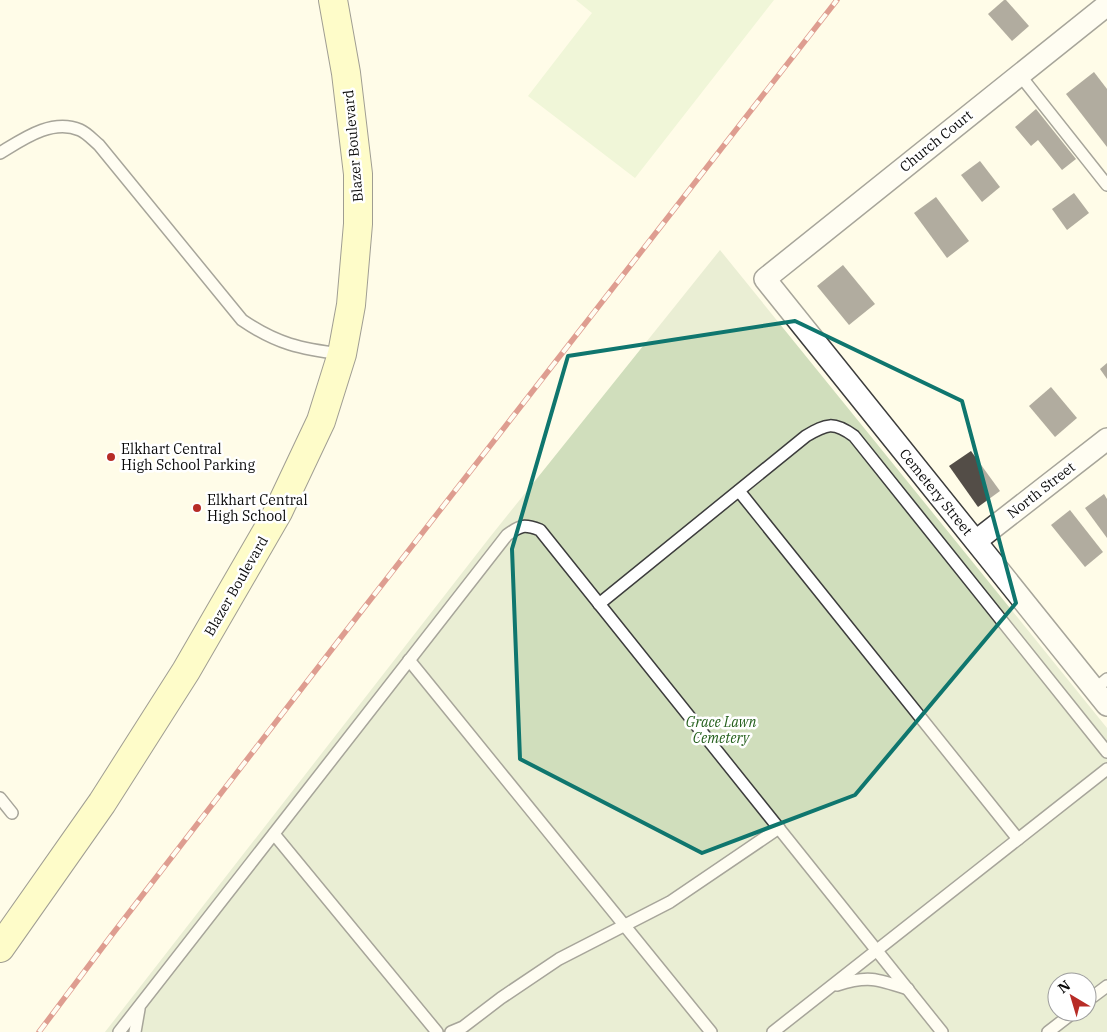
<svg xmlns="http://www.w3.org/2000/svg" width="1107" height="1032" viewBox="0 0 1107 1032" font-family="'IBM Plex Serif',serif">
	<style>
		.cemetery { fill: #d0debc; fill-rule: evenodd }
		.pitch { fill: #ddefc5 }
		.building { fill: #534d47 }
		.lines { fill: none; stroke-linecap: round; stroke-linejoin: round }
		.lane-casing { stroke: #3d3d3d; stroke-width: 14 }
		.street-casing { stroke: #3d3d3d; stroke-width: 24 }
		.secondary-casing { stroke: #2c2c2c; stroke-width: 30 }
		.lane { stroke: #fff; stroke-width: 11 }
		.street { stroke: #fff; stroke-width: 21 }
		.secondary { stroke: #fdfca4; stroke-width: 28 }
		.rail-casing { stroke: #b72c26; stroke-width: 5.5 }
		.rail { stroke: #fff; stroke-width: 4; stroke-dasharray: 11; stroke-linecap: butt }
		.marked { fill: none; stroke: #0f766e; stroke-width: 4; stroke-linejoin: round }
		.poi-dot { fill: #b72c26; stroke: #fff; stroke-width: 2 }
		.labels { text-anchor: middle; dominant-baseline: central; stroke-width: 5; stroke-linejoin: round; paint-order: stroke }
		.street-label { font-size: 14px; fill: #0a0a0a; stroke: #fff }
		.poi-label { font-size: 14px; fill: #0a0a0a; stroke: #fff; text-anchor: start }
		.park-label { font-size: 14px; font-style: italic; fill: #25601d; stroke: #fff }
	</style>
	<rect width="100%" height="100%" fill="#fffce8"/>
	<path class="cemetery" d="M720,250L1107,728V1032H105L490,537ZM1057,982H1087V1012H1057Z"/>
	<polygon class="pitch" points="576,0 774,0 635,178 528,96 592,13"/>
	<g class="building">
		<polygon points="1004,0 1006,0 1029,26 1012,41 988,14"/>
		<polygon points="1094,72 1107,89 1107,147 1066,94"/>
		<polygon points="1036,109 1076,159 1062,170 1038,140 1031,146 1015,127"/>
		<polygon points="980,161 1000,187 982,202 961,175"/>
		<polygon points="1074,193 1089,213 1067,230 1052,209"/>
		<polygon points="936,197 969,241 947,258 914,213"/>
		<polygon points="843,265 875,304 849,325 817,286"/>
		<polygon points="1107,363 1107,379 1100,369"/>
		<polygon points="1051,387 1077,418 1055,437 1029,406"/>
		<polygon points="971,451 1000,491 978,507 949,466"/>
		<polygon points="1104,494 1107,499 1107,538 1085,508"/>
		<polygon points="1070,510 1103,552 1085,567 1051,525"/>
	</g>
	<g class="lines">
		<g class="lane-casing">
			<g id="lane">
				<polyline points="1019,74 1107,185"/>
				<path d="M0,153C23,139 52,118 80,130C87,133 93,140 99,145L242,320C277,344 301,349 342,354"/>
				<polyline points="739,491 1018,839"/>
				<path d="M599,604L806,436C827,424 833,421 854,436L1107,752"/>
				<polyline points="409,660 711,1032"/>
				<polyline points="1094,690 1107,679"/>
				<polyline points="0,798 12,813"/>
				<polyline points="274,834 437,1032"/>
				<path d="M837,985C868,975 878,979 908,989"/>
				<polyline points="1087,1001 1107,986"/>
				<path d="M119,1032L507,535C521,525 524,524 540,530L942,1032"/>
				<polyline points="135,1032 139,1009"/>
				<polyline points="451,1032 463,1027 501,998 559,959 670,902 779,828"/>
				<polyline points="773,1032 1107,769"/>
				<polyline points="1048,1032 1074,1012"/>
			</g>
		</g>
		<g class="street-casing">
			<g id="street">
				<polyline points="1107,5 765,279 1107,705"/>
				<polyline points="976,541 1107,439"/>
			</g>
		</g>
		<g class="secondary-casing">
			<polyline id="secondary" points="0,948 102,803 186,671 278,512 321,421 342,354 351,305 358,224 358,174 346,73 333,0"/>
		</g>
		<use href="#lane" class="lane"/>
		<use href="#street" class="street"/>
		<use href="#secondary" class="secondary"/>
		<g class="rail-casing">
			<polyline id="rail" points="39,1032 111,936 346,631 837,0"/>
		</g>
		<use href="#rail" class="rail"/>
	</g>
	<path d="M0 0H1107V1032H0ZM795,321L962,401L1016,603L855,795L702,853L520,759L512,549L568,356Z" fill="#fffce8" fill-opacity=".55" fill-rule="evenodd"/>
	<path class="marked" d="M795,321L962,401L1016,603L855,795L702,853L520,759L512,549L568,356Z"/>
	<g class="poi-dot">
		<circle cx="111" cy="457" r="5"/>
		<circle cx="197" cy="508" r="5"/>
	</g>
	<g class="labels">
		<g class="street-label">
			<text transform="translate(936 141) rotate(-39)">Church Court</text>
			<text transform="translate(353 146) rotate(-95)">Blazer Boulevard</text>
			<text transform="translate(1041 490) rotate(-38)">North Street</text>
			<text transform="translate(936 492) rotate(51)">Cemetery Street</text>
			<text transform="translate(236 586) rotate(-60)">Blazer Boulevard</text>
		</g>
		<g class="poi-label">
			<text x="121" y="449">Elkhart Central<tspan x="121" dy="16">High School Parking</tspan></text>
			<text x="207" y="500">Elkhart Central<tspan x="207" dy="16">High School</tspan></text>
		</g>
		<g class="park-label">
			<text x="721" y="722">Grace Lawn<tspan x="721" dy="16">Cemetery</tspan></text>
		</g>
	</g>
	<g transform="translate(1072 997) rotate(322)"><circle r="24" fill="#ffffff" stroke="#9d9d9d"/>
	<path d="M0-4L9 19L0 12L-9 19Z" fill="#b72c26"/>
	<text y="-8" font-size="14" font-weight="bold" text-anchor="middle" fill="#0a0a0a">N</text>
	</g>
</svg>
